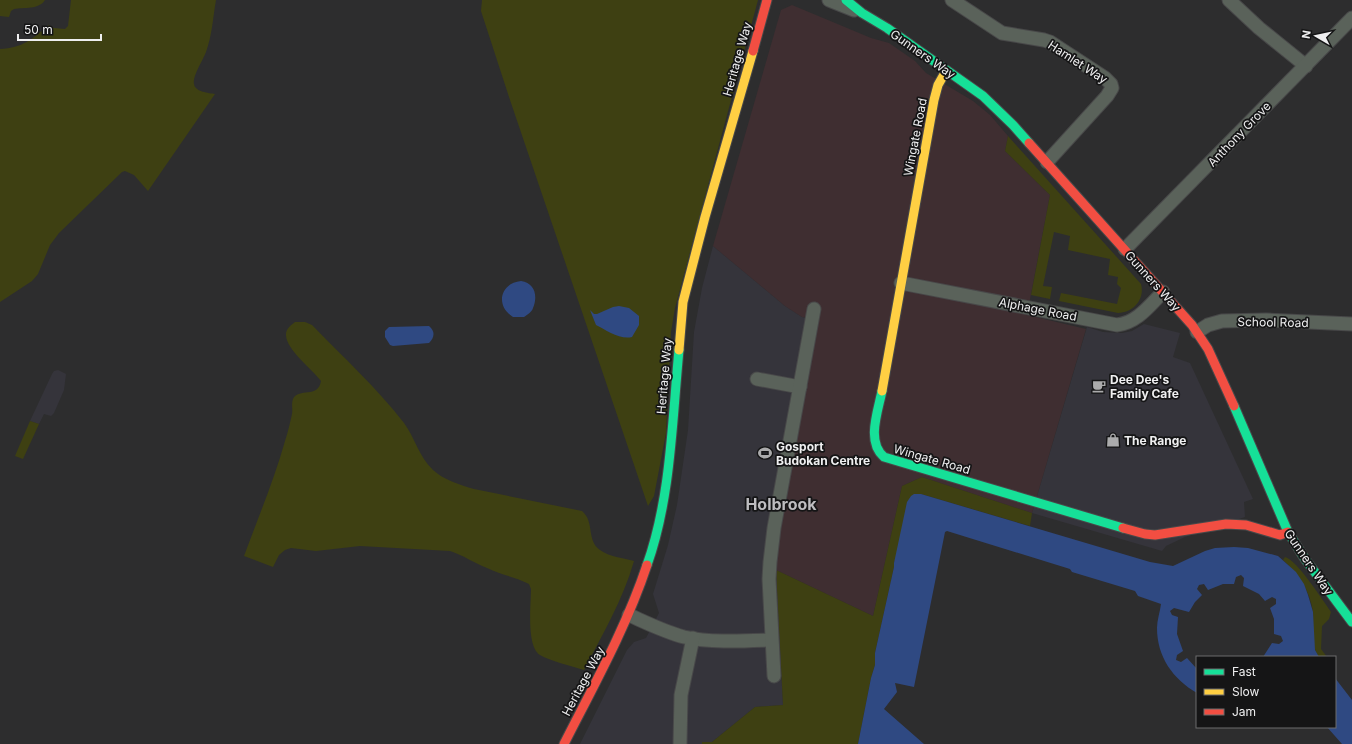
<svg xmlns="http://www.w3.org/2000/svg" width="1352" height="744" viewBox="0 0 1352 744" font-family="Inter,sans-serif">
	<style>
		.built { fill: #35343b }
		.industrial { fill: #3f2e31 }
		.green { fill: #3e4012 }
		.water { fill: #2f4982 }
		.lines { fill: none; stroke-linecap: round; stroke-linejoin: round }
		.street-casing { stroke: #484849; stroke-width: 15 }
		.fast-casing { stroke: #484849; stroke-width: 11 }
		.slow-casing { stroke: #484849; stroke-width: 11 }
		.jam-casing { stroke: #484849; stroke-width: 11 }
		.street { stroke: #5a625a; stroke-width: 13 }
		.fast { stroke: #16e098; stroke-width: 9 }
		.slow { stroke: #ffcf43; stroke-width: 9 }
		.jam { stroke: #f24e42; stroke-width: 9 }
		.labels { text-anchor: middle; dominant-baseline: central; stroke-width: 3.5; stroke-linejoin: round; paint-order: stroke }
		.street-label { font-size: 12px; fill: #efeff0; stroke: #151516 }
		.poi-label { font-size: 12px; font-weight: bold; fill: #efeff0; stroke: #151516; text-anchor: start }
		.district-label { font-size: 16px; font-weight: bold; fill: #bebdc0; stroke: #151516 }
	</style>
	<rect width="100%" height="100%" fill="#2d2d2e"/>
	<g class="built">
		<polygon points="713,246 785,306 802,317 819,320 780,526 778,549 776,570 783,705 755,707 712,742 703,742 702,744 580,744 627,650 634,642 646,638 659,613 653,594 668,545 677,505 688,430 694,332 702,288"/>
		<polygon points="1144,324 1180,333 1173,357 1190,363 1253,499 1244,502 1245,517 1185,537 1166,546 1162,551 1032,513 1087,327 1103,332 1122,333 1132,331"/>
		<polygon points="58,370 66,374 64,390 54,413 51,416 44,414 39,424 30,421 52,374 54,371"/>
	</g>
	<polygon class="industrial" points="792,5 871,38 889,43 915,61 926,73 973,101 990,115 1008,136 1005,151 1050,195 1027,315 1086,329 1032,513 922,477 902,486 873,616 776,570 780,526 819,320 802,317 785,306 713,246 781,10"/>
	<g class="green">
		<path d="M0,0H45C39,10 24,7 14,9L11,11L9,17L0,16Z"/>
		<path d="M71,0H216C213,17 212,36 206,52C203,60 192,77 194,84C195,92 209,93 215,94L148,191L134,175L125,171L122,172L59,233L50,245L38,274L32,281L0,302V49C23,48 32,39 49,25L54,28L65,29L68,26Z"/>
		<polygon points="482,0 758,0 675,308 671,332 666,433 654,496 648,506 510,100 481,11"/>
		<path d="M1008,136L1141,284C1145,299 1134,312 1118,313L1059,301L1061,293L1117,304L1121,288L1117,284L1118,277L1108,275L1110,259L1068,250L1070,236L1054,232L1043,286L1052,287L1050,299L1031,295L1050,195L1005,151Z"/>
		<path d="M295,322H305L312,325C343,357 377,388 404,423C415,438 419,457 433,470C444,480 460,485 474,489L582,511C595,522 586,540 600,550C609,557 624,558 634,561C623,600 602,635 584,670C571,666 550,661 540,655C526,646 531,604 531,589L529,584C516,577 501,575 487,568C474,563 463,555 450,551L360,546L316,551L291,548L285,550L279,555L273,567L244,556C258,518 274,480 285,441C288,432 290,423 292,414C293,409 291,404 293,399C299,387 318,399 321,381C312,369 285,349 286,334C286,329 291,325 295,322Z"/>
		<polygon points="30,421 39,424 23,459 15,456"/>
		<polygon points="922,477 1032,513 1030,526 921,494 894,563 894,567 875,653 875,665 871,678 858,744 702,744 702,742 712,742 755,707 783,705 776,570 873,616 902,486"/>
		<path d="M1285,557C1297,560 1323,601 1331,612L1329,619L1322,626L1321,649L1327,657H1319C1310,645 1314,627 1313,612C1310,590 1298,574 1283,560Z"/>
	</g>
	<g class="water">
		<path d="M521,281C535,283 538,296 533,308C532,312 527,315 524,317H513C495,306 500,283 521,281Z"/>
		<path d="M619,306L629,308L639,316V325L632,337C620,340 606,330 596,325L590,310L594,314H597L613,307Z"/>
		<path d="M429,326C435,331 435,337 429,343L393,346L390,345L385,337V331L389,327Z"/>
		<path d="M914,494H921L1150,562L1173,566L1205,551L1215,548L1234,547L1248,548L1278,556L1296,572L1304,584L1308,595L1313,612L1315,650L1319,657H1263L1272,643L1279,644L1283,641L1281,636L1274,634V619L1270,608L1276,604V599L1272,597L1265,601L1259,594L1243,586L1244,578L1241,575L1236,577L1234,584H1223L1208,590L1204,584L1199,585L1197,589L1202,595L1195,602L1189,612L1174,608L1170,611L1172,615L1178,617L1177,634L1183,651L1177,655L1176,660L1181,662L1187,658L1197,669V693C1173,679 1157,657 1157,628C1157,620 1160,612 1161,604L1138,596L1135,591L1072,572L1070,569L947,531L945,532L914,687L895,683L897,692L884,709L924,744H858L871,678L875,665V653L894,567V563L907,502L911,496Z"/>
		<polygon points="1335,678 1352,700 1352,744 1342,744 1327,727 1335,727"/>
	</g>
	<g class="lines">
		<g class="street-casing">
			<g id="street">
				<polyline points="829,0 854,10"/>
				<polyline points="952,0 1002,33 1044,40 1050,42 1105,78 1111,84 1112,88 1107,96 1047,162"/>
				<polyline points="1229,0 1259,28 1306,66"/>
				<polyline points="1125,249 1352,18"/>
				<path d="M901,283L1117,325C1137,323 1150,305 1163,292"/>
				<polyline points="1197,332 1208,325 1222,321 1266,320 1352,324"/>
				<polyline points="757,379 800,387"/>
				<path d="M629,615C647,623 665,632 684,637C711,643 744,641 771,640"/>
				<polyline points="774,676 769,579 770,562 774,528 814,309"/>
				<polyline points="680,744 681,695 693,638"/>
			</g>
		</g>
		<g class="fast-casing">
			<g id="fast">
				<polyline points="846,0 862,13 887,28 983,96 1013,125 1029,143"/>
				<path d="M882,391C878,411 866,442 884,457L1123,528"/>
				<polyline points="1234,406 1288,532 1305,559 1352,622"/>
				<path d="M647,565C671,498 672,421 679,350"/>
			</g>
		</g>
		<g class="slow-casing">
			<g id="slow">
				<polyline points="679,350 683,302 705,217 753,51"/>
				<polyline points="882,391 934,100 938,85 946,71"/>
			</g>
		</g>
		<g class="jam-casing">
			<g id="jam">
				<polyline points="753,51 767,0"/>
				<polyline points="1029,143 1192,325 1208,349 1234,406"/>
				<polyline points="1123,528 1145,534 1155,535 1226,524 1246,525 1280,535 1288,532"/>
				<path d="M564,744C594,685 626,628 647,565"/>
			</g>
		</g>
		<use href="#street" class="street"/>
		<use href="#fast" class="fast"/>
		<use href="#slow" class="slow"/>
		<use href="#jam" class="jam"/>
	</g>
	<defs>
		<g id="cafe-bare" transform="scale(1.08)"><path d="M-5.5-4.5H6V0H3Q3 3.5 0 3.5H-2.5Q-5.5 3.5-5.5 0ZM3-3.2v2h1.7v-2ZM-6 4.5H4V6H-6Z" fill="#ababac" stroke="#151516" stroke-width="2.5" paint-order="stroke"/></g>
		<g id="shop-bare" transform="scale(1.08)"><path d="M-5-2.5h2.3a2.7 3.5 0 0 1 5.4 0H5L5.5 6h-11ZM-1.5-2.5h3a1.5 2.3 0 0 0-3 0Z" fill="#ababac" stroke="#151516" stroke-width="2.5" paint-order="stroke"/></g>
		<g id="stadium-bare" transform="scale(1.08)"><path d="M0-5a6.5 5 0 1 0 0 10a6.5 5 0 1 0 0-10ZM-3.5-1.8h7v3.6h-7Z" fill="#ababac" stroke="#151516" stroke-width="2.5" paint-order="stroke"/></g>
	</defs>
	<g fill-rule="evenodd">
		<use href="#cafe-bare" x="1099" y="386"/>
		<use href="#shop-bare" x="1113" y="440"/>
		<use href="#stadium-bare" x="765" y="453"/>
	</g>
	<g class="labels">
		<g class="street-label">
			<text transform="translate(923 54) rotate(35)">Gunners Way</text>
			<text transform="translate(737 59) rotate(-74)">Heritage Way</text>
			<text transform="translate(1078 62) rotate(33)">Hamlet Way</text>
			<text transform="translate(1239 134) rotate(-46)">Anthony Grove</text>
			<text transform="translate(915 137) rotate(-79)">Wingate Road</text>
			<text transform="translate(1153 281) rotate(48)">Gunners Way</text>
			<text transform="translate(1038 309) rotate(11)">Alphage Road</text>
			<text transform="translate(1273 322) rotate(1)">School Road</text>
			<text transform="translate(664 376) rotate(-85)">Heritage Way</text>
			<text transform="translate(932 459) rotate(16)">Wingate Road</text>
			<text transform="translate(1309 562) rotate(56)">Gunners Way</text>
			<text transform="translate(583 681) rotate(-62)">Heritage Way</text>
		</g>
		<g class="poi-label">
			<text x="1110" y="379">Dee Dee's<tspan x="1110" dy="14">Family Cafe</tspan></text>
			<text x="1124" y="440">The Range</text>
			<text x="776" y="446">Gosport<tspan x="776" dy="14">Budokan Centre</tspan></text>
		</g>
		<g class="district-label">
			<text x="781" y="504">Holbrook</text>
		</g>
	</g>
	<rect x="1196" y="656" width="140" height="72" fill="#151516" stroke="#6c6c6d"/>
	<rect x="1204" y="669" width="20" height="6" fill="#16e098" stroke="#6c6c6d"/>
	<text x="1232" y="676" font-size="12" fill="#efeff0">Fast</text>
	<rect x="1204" y="689" width="20" height="6" fill="#ffcf43" stroke="#6c6c6d"/>
	<text x="1232" y="696" font-size="12" fill="#efeff0">Slow</text>
	<rect x="1204" y="709" width="20" height="6" fill="#f24e42" stroke="#6c6c6d"/>
	<text x="1232" y="716" font-size="12" fill="#efeff0">Jam</text>
	<g transform="translate(1316 36) rotate(279)" stroke="#151516" stroke-width="3" paint-order="stroke">
	<path d="M0-3L7 15L0 10L-7 15Z" fill="#efeff0"/>
	<text y="-6" font-size="11" font-weight="bold" text-anchor="middle" fill="#efeff0">N</text>
	</g>
	<path d="M18 34v6h83v-6" fill="none" stroke="#efeff0" stroke-width="2"/>
	<text x="24" y="34" font-size="12" fill="#efeff0" stroke="#151516" stroke-width="3" paint-order="stroke">50 m</text>
</svg>
